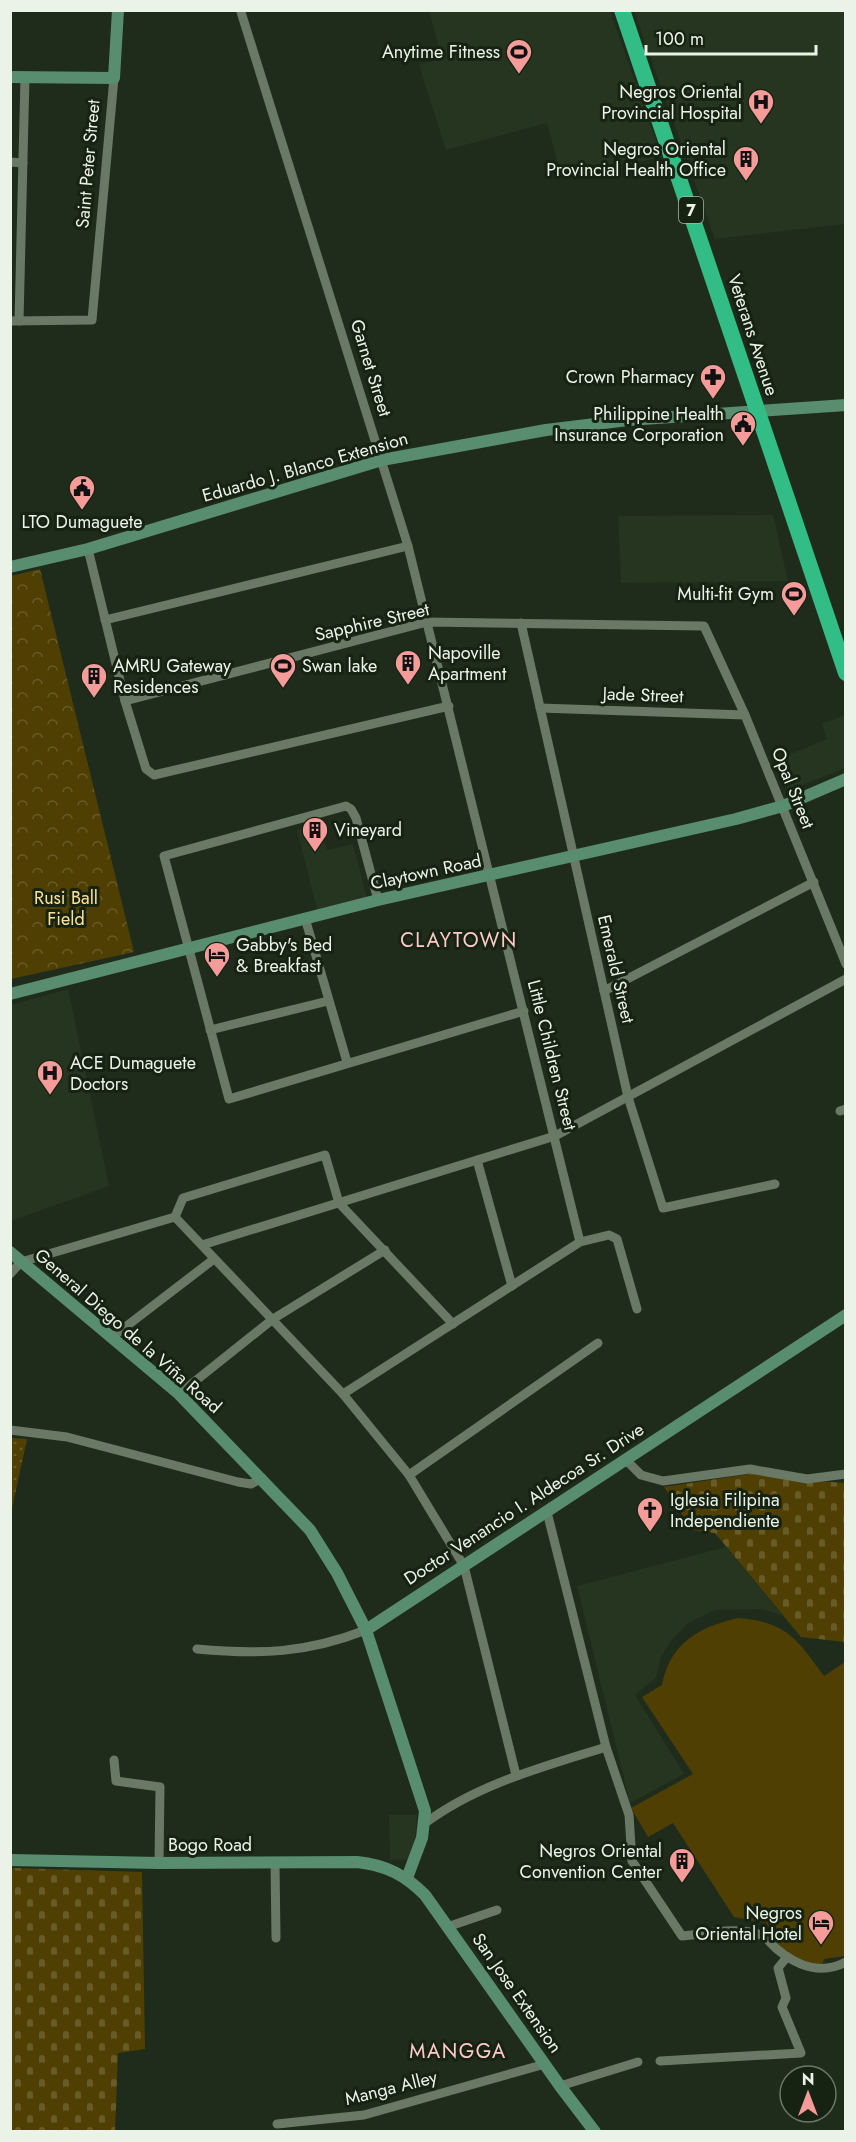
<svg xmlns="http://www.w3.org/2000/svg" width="856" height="2142" viewBox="0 0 856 2142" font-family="Jost,sans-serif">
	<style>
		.built { fill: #253520 }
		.grass { fill: url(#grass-dots) }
		.cemetery { fill: url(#cemetery-stones) }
		.park { fill: url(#park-crowns) }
		.pitch { fill: #503f03 }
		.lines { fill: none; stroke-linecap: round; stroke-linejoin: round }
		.street { stroke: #6a7866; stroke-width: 9 }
		.secondary { stroke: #598d70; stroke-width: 12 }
		.highway { stroke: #32bd86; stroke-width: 16 }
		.labels { text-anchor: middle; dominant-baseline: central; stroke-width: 6; stroke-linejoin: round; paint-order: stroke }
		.shield { fill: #162212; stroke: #abb4a8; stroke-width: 1.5 }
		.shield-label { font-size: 16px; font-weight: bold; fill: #ebf3e8 }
		.poi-label { font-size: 18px; fill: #ebf3e8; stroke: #162212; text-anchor: end }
		.street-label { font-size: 18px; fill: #ebf3e8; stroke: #162212 }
		.park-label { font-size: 18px; fill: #fce295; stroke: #162212 }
		.neighbourhood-label { font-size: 20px; letter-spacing: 1.5px; fill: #ffcac8; stroke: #162212 }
	</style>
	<defs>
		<pattern id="grass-dots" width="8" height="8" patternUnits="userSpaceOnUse" patternTransform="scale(1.5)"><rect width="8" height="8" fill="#503f03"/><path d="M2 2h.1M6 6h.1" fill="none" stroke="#695b28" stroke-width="1.8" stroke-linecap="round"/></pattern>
		<pattern id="cemetery-stones" width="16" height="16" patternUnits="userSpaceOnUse" patternTransform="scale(1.5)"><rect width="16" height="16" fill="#503f03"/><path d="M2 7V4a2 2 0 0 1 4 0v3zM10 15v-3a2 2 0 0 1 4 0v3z" fill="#695b28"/></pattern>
		<pattern id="park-crowns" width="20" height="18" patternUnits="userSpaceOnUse" patternTransform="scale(1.5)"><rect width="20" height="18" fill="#503f03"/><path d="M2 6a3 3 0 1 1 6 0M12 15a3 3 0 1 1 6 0" fill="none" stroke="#695b28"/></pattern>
	</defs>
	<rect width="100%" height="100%" fill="#1f2c1c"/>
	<g class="built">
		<polygon points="429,11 610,11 662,157 562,178 547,123 446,150 419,65 442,58"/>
		<polygon points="634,11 845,11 845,224 715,239"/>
		<polygon points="773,515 788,581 621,583 618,516"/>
		<polygon points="845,715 845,768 788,791 776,760 827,739 822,724"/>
		<polygon points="320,824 327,850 353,844 367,898 317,909 297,830"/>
		<polygon points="68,989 109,1186 11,1221 11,1005"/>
		<polygon points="726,1547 783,1616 762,1609 715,1610 687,1624 672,1639 661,1657 656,1678 635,1695 684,1774 630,1803 577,1586"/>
		<polygon points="389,1815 417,1815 415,1846 409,1859 390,1860"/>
	</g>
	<polygon class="grass" points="11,1438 27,1439 11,1513 10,1438"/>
	<g class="cemetery">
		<polygon points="756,1473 789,1479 845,1483 845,1642 801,1637 715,1533 692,1530 664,1487"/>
		<polygon points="11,1868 142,1872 145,2049 118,2053 115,2131 11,2131"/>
	</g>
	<polygon class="park" points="40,569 134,952 11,979 11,576"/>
	<path class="pitch" d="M738,1618C787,1622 797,1639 824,1676L845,1662V1956L824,1959L822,1966L787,1957L788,1951L781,1949L766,1923L734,1917L673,1823L648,1837L631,1808L693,1774L642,1697L662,1685C670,1643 699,1627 738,1618Z"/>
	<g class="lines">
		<g class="street">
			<polyline points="241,12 408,546 580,1242"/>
			<polyline points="10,162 23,163"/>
			<polyline points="10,321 92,320 114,78"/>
			<polyline points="19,321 25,77"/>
			<polyline points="88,549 125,701 146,769 154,775 449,706"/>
			<polyline points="105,620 408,546"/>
			<polyline points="521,623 628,1097 663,1208 775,1184"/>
			<polyline points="125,701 427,622 704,626 745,715 846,964"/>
			<polyline points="540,708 745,715"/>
			<polyline points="378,900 356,818 351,809 346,806 164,856 229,1099 524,1011"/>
			<polyline points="305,918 347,1062"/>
			<polyline points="604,991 814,882"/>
			<polyline points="210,1030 328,1001"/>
			<polyline points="840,1111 846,1109"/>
			<polyline points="477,1160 512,1286"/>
			<polyline points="175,1217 343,1394 409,1475 464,1566 516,1775"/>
			<polyline points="175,1217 183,1198 325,1155 339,1203 453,1324"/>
			<polyline points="202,1245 555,1136 846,979"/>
			<polyline points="10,1274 21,1262 175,1217"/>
			<polyline points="111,1338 214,1259"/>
			<polyline points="179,1394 273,1319 385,1250"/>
			<polyline points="343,1394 580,1242 609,1235 617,1239 637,1309"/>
			<polyline points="10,1430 67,1437 238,1482 251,1484 262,1478"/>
			<polyline points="625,1459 641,1475 663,1481 750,1469 807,1479 846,1474"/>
			<polyline points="409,1475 598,1343"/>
			<path d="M547,1512L606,1747L629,1815L632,1861L682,1936C705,1934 739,1926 761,1935C767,1938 773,1946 778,1950C799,1967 821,1975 846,1962"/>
			<path d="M197,1649C260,1655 307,1653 366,1630"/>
			<polyline points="114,1760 116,1781 160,1787 159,1863"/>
			<path d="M424,1824C477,1784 543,1767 606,1747"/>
			<polyline points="275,1862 276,1938"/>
			<polyline points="447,1927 497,1910"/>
			<polyline points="660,2061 801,2053 782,2007 786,1998 778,1968 787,1957"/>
			<polyline points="560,2086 638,2062"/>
			<polyline points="277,2124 364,2115 545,2064"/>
		</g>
		<g class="secondary">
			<polyline points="10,77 114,78 118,10"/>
			<polyline points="10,567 88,549 382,460 546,430 628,420 846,405"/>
			<polyline points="10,994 378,900 736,819 783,806 846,779"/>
			<polyline points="10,1252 179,1394 310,1530 337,1573 366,1630 425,1811 422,1838 407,1878"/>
			<polyline points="366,1630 846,1315"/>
			<path d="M10,1860L159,1863L357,1862C386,1865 405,1875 425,1895L560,2086L595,2132"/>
		</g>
		<polyline class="highway" points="622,10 846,673"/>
	</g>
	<defs>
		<g id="stadium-pin" transform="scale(1.35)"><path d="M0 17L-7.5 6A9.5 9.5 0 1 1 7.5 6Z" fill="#f59b9a" stroke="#162212"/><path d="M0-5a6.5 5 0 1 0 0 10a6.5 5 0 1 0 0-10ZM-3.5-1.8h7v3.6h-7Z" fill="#111"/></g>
		<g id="hospital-pin" transform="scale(1.35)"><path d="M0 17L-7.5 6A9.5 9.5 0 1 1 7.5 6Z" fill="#f59b9a" stroke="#162212"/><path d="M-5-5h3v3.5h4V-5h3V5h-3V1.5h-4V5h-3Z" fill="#111"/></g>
		<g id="building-pin" transform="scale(1.35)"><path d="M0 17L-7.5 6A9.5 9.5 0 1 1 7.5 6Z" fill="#f59b9a" stroke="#162212"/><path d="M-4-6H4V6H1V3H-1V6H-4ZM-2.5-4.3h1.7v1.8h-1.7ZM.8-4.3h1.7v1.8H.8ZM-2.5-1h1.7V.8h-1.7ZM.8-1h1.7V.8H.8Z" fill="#111"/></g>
		<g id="pharmacy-pin" transform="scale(1.35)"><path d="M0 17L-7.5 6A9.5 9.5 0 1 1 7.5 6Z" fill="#f59b9a" stroke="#162212"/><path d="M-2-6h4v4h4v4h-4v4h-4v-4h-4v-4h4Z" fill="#111"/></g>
		<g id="civic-pin" transform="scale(1.35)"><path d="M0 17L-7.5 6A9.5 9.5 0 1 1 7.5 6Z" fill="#f59b9a" stroke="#162212"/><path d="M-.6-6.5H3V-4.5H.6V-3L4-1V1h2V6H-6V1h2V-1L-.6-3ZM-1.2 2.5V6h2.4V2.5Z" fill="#111"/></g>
		<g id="hotel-pin" transform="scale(1.35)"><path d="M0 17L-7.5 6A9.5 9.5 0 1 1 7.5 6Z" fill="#f59b9a" stroke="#162212"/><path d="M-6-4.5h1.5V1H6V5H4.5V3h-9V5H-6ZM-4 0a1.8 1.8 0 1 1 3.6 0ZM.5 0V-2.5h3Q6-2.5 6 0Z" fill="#111"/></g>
		<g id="church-pin" transform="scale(1.35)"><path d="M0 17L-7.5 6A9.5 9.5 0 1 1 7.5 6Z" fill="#f59b9a" stroke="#162212"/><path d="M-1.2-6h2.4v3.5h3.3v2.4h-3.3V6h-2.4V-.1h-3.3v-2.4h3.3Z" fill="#111"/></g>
	</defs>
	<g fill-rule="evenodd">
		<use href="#stadium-pin" x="519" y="52"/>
		<use href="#hospital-pin" x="761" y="102"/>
		<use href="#building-pin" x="746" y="159"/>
		<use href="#pharmacy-pin" x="713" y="377"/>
		<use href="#civic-pin" x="743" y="424"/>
		<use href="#civic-pin" x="82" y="488"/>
		<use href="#stadium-pin" x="794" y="594"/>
		<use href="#building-pin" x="408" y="663"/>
		<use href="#stadium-pin" x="283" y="666"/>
		<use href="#building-pin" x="94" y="676"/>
		<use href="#building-pin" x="315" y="830"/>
		<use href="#hotel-pin" x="217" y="955"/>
		<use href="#hospital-pin" x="50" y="1073"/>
		<use href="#church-pin" x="650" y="1510"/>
		<use href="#building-pin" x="682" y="1861"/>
		<use href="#hotel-pin" x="821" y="1923"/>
	</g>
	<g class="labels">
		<rect class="shield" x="679" y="197" width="24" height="26" rx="4.5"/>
		<g class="shield-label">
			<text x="691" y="210">7</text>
		</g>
		<g class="poi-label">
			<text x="500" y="52">Anytime Fitness</text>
			<text x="742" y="92">Negros Oriental<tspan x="742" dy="21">Provincial Hospital</tspan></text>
			<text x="726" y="149">Negros Oriental<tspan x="726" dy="21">Provincial Health Office</tspan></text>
			<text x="694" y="377">Crown Pharmacy</text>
			<text x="724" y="414">Philippine Health<tspan x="724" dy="21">Insurance Corporation</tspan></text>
			<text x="82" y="522" text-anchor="middle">LTO Dumaguete</text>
			<text x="774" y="594">Multi-fit Gym</text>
			<text x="428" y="653" text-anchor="start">Napoville<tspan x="428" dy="21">Apartment</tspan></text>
			<text x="113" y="666" text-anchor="start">AMRU Gateway<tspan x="113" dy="21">Residences</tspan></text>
			<text x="302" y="666" text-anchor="start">Swan lake</text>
			<text x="334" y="830" text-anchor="start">Vineyard</text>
			<text x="236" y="945" text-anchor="start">Gabby's Bed<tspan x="236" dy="21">&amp; Breakfast</tspan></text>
			<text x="70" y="1063" text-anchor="start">ACE Dumaguete<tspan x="70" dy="21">Doctors</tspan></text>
			<text x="670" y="1500" text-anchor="start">Iglesia Filipina<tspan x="670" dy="21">Independiente</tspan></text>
			<text x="662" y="1851">Negros Oriental<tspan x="662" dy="21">Convention Center</tspan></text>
			<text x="802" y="1913">Negros<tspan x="802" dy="21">Oriental Hotel</tspan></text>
		</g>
		<g class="street-label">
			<text transform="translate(88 164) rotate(-85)">Saint Peter Street</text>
			<text transform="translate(753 335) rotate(72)">Veterans Avenue</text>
			<text transform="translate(371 368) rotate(73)">Garnet Street</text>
			<text transform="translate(305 467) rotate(-16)">Eduardo J. Blanco Extension</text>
			<text transform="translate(372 622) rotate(-13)">Sapphire Street</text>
			<text transform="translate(643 695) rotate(2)">Jade Street</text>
			<text transform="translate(793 788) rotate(68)">Opal Street</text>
			<text transform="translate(426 872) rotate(-12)">Claytown Road</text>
			<text transform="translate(616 969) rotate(77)">Emerald Street</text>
			<text transform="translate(552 1055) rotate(76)">Little Children Street</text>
			<text transform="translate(128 1331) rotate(41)">General Diego de la Viña Road</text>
			<text transform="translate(524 1504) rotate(-33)">Doctor Venancio I. Aldecoa Sr. Drive</text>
			<text x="210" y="1845">Bogo Road</text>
			<text transform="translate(517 1993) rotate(55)">San Jose Extension</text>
			<text transform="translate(391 2088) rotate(-14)">Manga Alley</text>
		</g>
		<g class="park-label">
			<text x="66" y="898">Rusi Ball<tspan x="66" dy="21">Field</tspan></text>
		</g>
		<g class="neighbourhood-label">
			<text x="459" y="940">CLAYTOWN</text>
			<text x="458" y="2051">MANGGA</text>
		</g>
	</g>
	<rect width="856" height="2142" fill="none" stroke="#ebf3e8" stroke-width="24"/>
	<g transform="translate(808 2094)"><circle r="28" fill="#162212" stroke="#6b7668" stroke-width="1.5"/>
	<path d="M0-4.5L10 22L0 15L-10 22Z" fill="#f59b9a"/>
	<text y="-9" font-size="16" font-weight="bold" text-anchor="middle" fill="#ebf3e8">N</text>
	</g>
	<path d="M646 45v9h170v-9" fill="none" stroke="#ebf3e8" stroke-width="3"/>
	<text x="655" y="45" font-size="18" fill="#ebf3e8" stroke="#162212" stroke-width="4.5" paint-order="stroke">100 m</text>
</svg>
